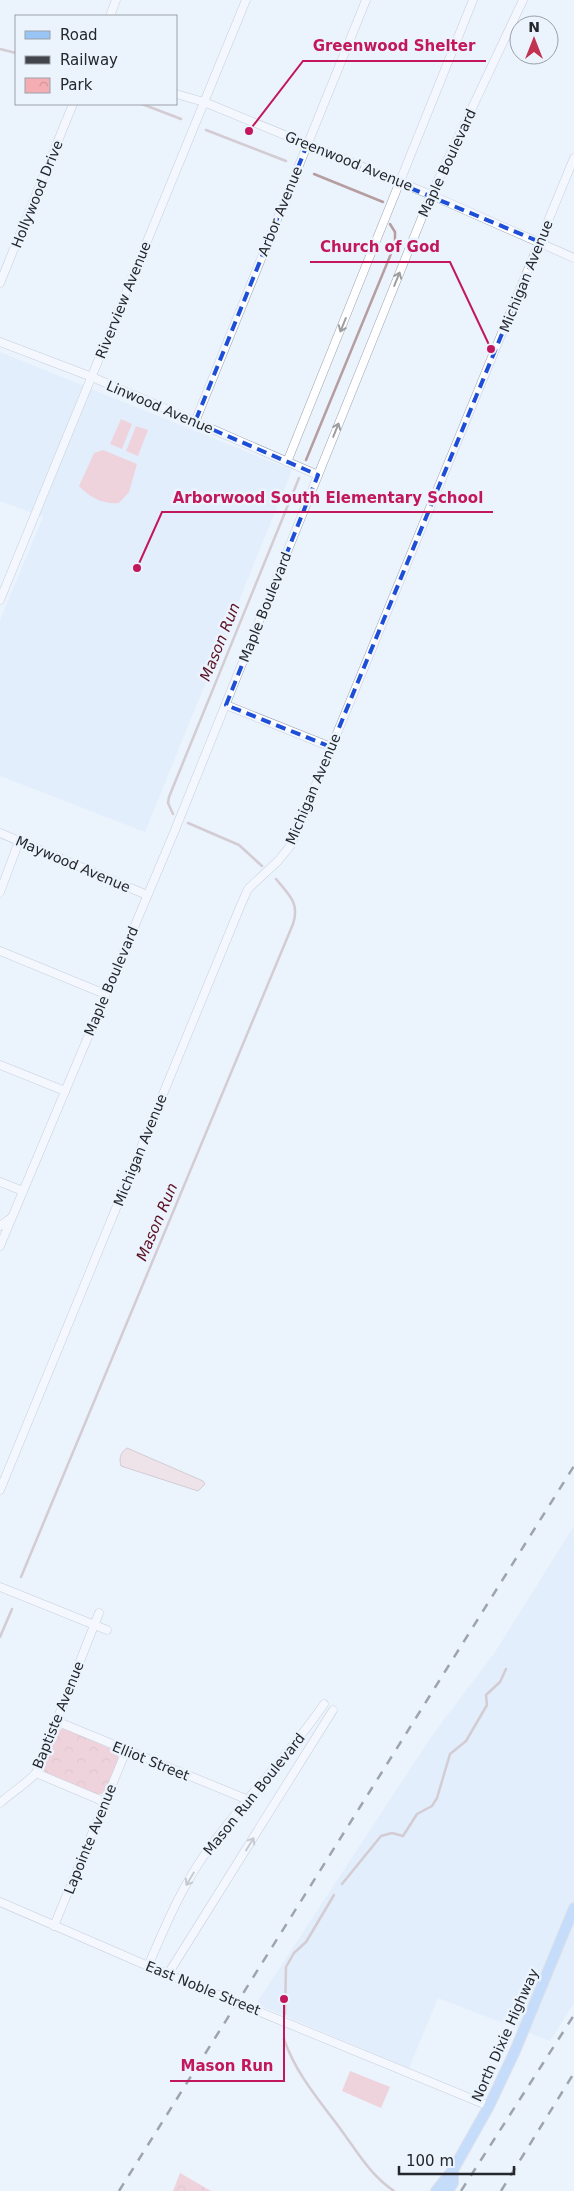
<svg xmlns="http://www.w3.org/2000/svg" width="574" height="2191" viewBox="0 0 574 2191" font-family="'DejaVu Sans',sans-serif">
	<style>
		.built { fill: #d9e8fa }
		.green { fill: #f4adb3 }
		.park { fill: url(#park-crowns) }
		.water { fill: #f4d0d2; stroke: #b69da0 }
		.lines { fill: none; stroke-linecap: round; stroke-linejoin: round }
		.stream { stroke: #b69da0; stroke-width: 2.5 }
		.minor-casing { stroke: #9ba5b0; stroke-width: 9 }
		.major-casing { stroke: #cfcfd1; stroke-width: 12 }
		.minor { stroke: #fff; stroke-width: 8 }
		.major { stroke: #98c4f6; stroke-width: 10 }
		.rail { stroke: #42464c; stroke-width: 2.5; stroke-dasharray: 9 9; stroke-linecap: butt }
		.oneway { stroke: #9c9ea0 }
		.marked { fill: none; stroke: #1d4ed8; stroke-width: 4; stroke-dasharray: 10 6; stroke-linejoin: round }
		.labels { text-anchor: middle; dominant-baseline: central; stroke-width: 5; stroke-linejoin: round; paint-order: stroke }
		.street-label { font-size: 14px; fill: #24272c; stroke: #ebf3fd }
		.water-label { font-size: 15px; font-style: italic; fill: #5b1121; stroke: #ebf3fd }
		.leader { fill: none; stroke: #c2185b; stroke-width: 2 }
		.callout-dot { fill: #c2185b; stroke: #ebf3fd; stroke-width: 2 }
		.callout-label { font-size: 15px; text-anchor: middle; font-weight: bold; fill: #c2185b; stroke: #ebf3fd; stroke-width: 5; stroke-linejoin: round; paint-order: stroke }
	</style>
	<defs>
		<pattern id="park-crowns" width="20" height="18" patternUnits="userSpaceOnUse" patternTransform="scale(1.25)"><rect width="20" height="18" fill="#f4adb3"/><path d="M2 6a3 3 0 1 1 6 0M12 15a3 3 0 1 1 6 0" fill="none" stroke="#d1959a"/></pattern>
	</defs>
	<rect width="100%" height="100%" fill="#ebf3fd"/>
	<g class="built">
		<polygon points="0,352 292,470 145,832 0,776 0,620 43,517 0,501"/>
		<polygon points="574,1526 574,2003 550,2041 438,1998 409,2068 256,2004 431,1737 495,1652"/>
	</g>
	<g class="green">
		<polygon points="121,419 132,424 122,449 110,444"/>
		<polygon points="136,426 148,430 138,456 126,451"/>
		<path d="M103,450L137,464L129,492L119,503C105,505 88,497 79,486L94,453Z"/>
		<polygon points="350,2071 390,2087 381,2108 342,2091"/>
	</g>
	<g class="park">
		<polygon points="64,1728 118,1752 118,1760 106,1791 102,1794 94,1794 46,1774 42,1766 55,1732"/>
		<polygon points="180,2173 211,2191 173,2191"/>
	</g>
	<path class="water" d="M127,1448L203,1481L205,1484L198,1491L121,1466C119,1459 120,1453 127,1448Z"/>
	<g class="lines">
		<g class="stream">
			<polyline points="0,49 16,53"/>
			<polyline points="142,104 181,119"/>
			<polyline points="206,130 286,161"/>
			<polyline points="314,174 383,202"/>
			<polyline points="306,460 395,244 395,232 390,224"/>
			<polyline points="173,814 168,803 169,797 299,478"/>
			<polyline points="188,823 239,845 262,866"/>
			<path d="M21,1577L293,924C300,903 289,895 276,879"/>
			<polyline points="0,1637 12,1609"/>
			<polyline points="342,1884 381,1836 392,1833 403,1836 417,1814 432,1806 437,1798 450,1754 466,1741 487,1705 486,1695 500,1682 506,1669"/>
			<polyline points="285,2014 286,1967 294,1953 306,1942 334,1895"/>
			<path d="M284,2039C295,2072 318,2099 339,2127C356,2150 370,2175 394,2191"/>
		</g>
		<g class="minor-casing">
			<g id="minor">
				<polyline points="110,16 116,0"/>
				<polyline points="176,94 204,102 431,195 574,258"/>
				<polyline points="0,283 73,104"/>
				<polyline points="0,342 92,377 318,475"/>
				<polyline points="195,422 366,0"/>
				<polyline points="287,462 473,0"/>
				<polyline points="0,600 246,0"/>
				<polyline points="226,705 331,747"/>
				<polyline points="0,833 147,895"/>
				<polyline points="0,892 19,841"/>
				<polyline points="0,951 105,994"/>
				<polyline points="0,1065 65,1091"/>
				<polyline points="0,1182 23,1191"/>
				<polyline points="0,1226 11,1218"/>
				<polyline points="0,1246 175,830 431,195 523,0"/>
				<polyline points="0,1490 240,907 248,889 278,861 291,845 574,158"/>
				<polyline points="0,1587 107,1630"/>
				<polyline points="56,1721 246,1799"/>
				<polyline points="36,1773 105,1802"/>
				<path d="M0,1803C12,1792 25,1785 36,1773L99,1613"/>
				<polyline points="0,1902 148,1966 489,2106"/>
				<polyline points="54,1926 126,1751"/>
				<path d="M148,1966C165,1927 181,1888 205,1854C242,1801 288,1757 324,1704"/>
				<polyline points="168,1974 333,1710"/>
			</g>
		</g>
		<g class="major-casing">
			<g id="major">
				<polyline points="436,2191 453,2170 489,2106 515,2051 574,1908"/>
				<polyline points="448,2191 453,2183 453,2170"/>
			</g>
		</g>
		<use href="#minor" class="minor"/>
		<use href="#major" class="major"/>
		<g class="rail">
			<polyline points="119,2191 574,1466"/>
			<polyline points="461,2191 574,2015"/>
			<polyline points="501,2191 574,2073"/>
		</g>
	</g>
	<defs><path id="oneway-shaft" d="M-6 0H5M1.5-3L5.5 0L1.5 3" fill="none" stroke-width="1.6" stroke-linecap="round" stroke-linejoin="round" transform="scale(1.25)"/></defs>
	<g class="oneway">
		<use href="#oneway-shaft" transform="translate(397 279) rotate(-68)"/>
		<use href="#oneway-shaft" transform="translate(343 325) rotate(112)"/>
		<use href="#oneway-shaft" transform="translate(336 430) rotate(-68)"/>
		<use href="#oneway-shaft" transform="translate(250 1844) rotate(-58)"/>
		<use href="#oneway-shaft" transform="translate(190 1879) rotate(121)"/>
	</g>
	<path d="M0 0H574V2191H0ZM307,145L540,242L331,747L226,705L318,475L195,422Z" fill="#ebf3fd" fill-opacity=".55" fill-rule="evenodd"/>
	<path class="marked" d="M307,145L540,242L331,747L226,705L318,475L195,422Z"/>
	<g class="labels">
		<g class="street-label">
			<text transform="translate(349 161) rotate(22)">Greenwood Avenue</text>
			<text transform="translate(447 163) rotate(-65)">Maple Boulevard</text>
			<text transform="translate(37 194) rotate(-68)">Hollywood Drive</text>
			<text transform="translate(280 211) rotate(-68)">Arbor Avenue</text>
			<text transform="translate(526 276) rotate(-68)">Michigan Avenue</text>
			<text transform="translate(123 300) rotate(-68)">Riverview Avenue</text>
			<text transform="translate(160 407) rotate(23)">Linwood Avenue</text>
			<text transform="translate(265 607) rotate(-68)">Maple Boulevard</text>
			<text transform="translate(313 789) rotate(-67)">Michigan Avenue</text>
			<text transform="translate(73 864) rotate(23)">Maywood Avenue</text>
			<text transform="translate(111 981) rotate(-67)">Maple Boulevard</text>
			<text transform="translate(140 1150) rotate(-68)">Michigan Avenue</text>
			<text transform="translate(58 1715) rotate(-68)">Baptiste Avenue</text>
			<text transform="translate(151 1761) rotate(22)">Elliot Street</text>
			<text transform="translate(254 1794) rotate(-51)">Mason Run Boulevard</text>
			<text transform="translate(90 1839) rotate(-68)">Lapointe Avenue</text>
			<text transform="translate(203 1988) rotate(22)">East Noble Street</text>
			<text transform="translate(505 2035) rotate(-66)">North Dixie Highway</text>
		</g>
		<g class="water-label">
			<text transform="translate(220 642) rotate(-68)">Mason Run</text>
			<text transform="translate(157 1222) rotate(-67)">Mason Run</text>
		</g>
	</g>
	<path class="leader" d="M249 131L303 61H486M491 349L450 262H310M137 568L162 512H493M284 1999L284 2081H170"/>
	<g class="callout-dot">
		<circle cx="249" cy="131" r="5"/>
		<circle cx="491" cy="349" r="5"/>
		<circle cx="137" cy="568" r="5"/>
		<circle cx="284" cy="1999" r="5"/>
	</g>
	<g class="callout-label">
		<text x="394" y="51">Greenwood Shelter</text>
		<text x="380" y="252">Church of God</text>
		<text x="328" y="503">Arborwood South Elementary School</text>
		<text x="227" y="2071">Mason Run</text>
	</g>
	<rect x="15" y="15" width="162" height="90" fill="#ebf3fd" stroke="#9ba1a9"/>
	<rect x="25" y="31" width="25" height="8" fill="#98c4f6" stroke="#9ba1a9"/>
	<text x="60" y="40" font-size="15" fill="#24272c">Road</text>
	<rect x="25" y="56" width="25" height="8" fill="#42464c" stroke="#9ba1a9"/>
	<text x="60" y="65" font-size="15" fill="#24272c">Railway</text>
	<rect x="25" y="78" width="25" height="15" fill="url(#park-crowns)" stroke="#9ba1a9"/>
	<text x="60" y="90" font-size="15" fill="#24272c">Park</text>
	<g transform="translate(534 40)"><circle r="24" fill="#ebf3fd" stroke="#9ba1a9"/>
	<path d="M0-4L9 19L0 12L-9 19Z" fill="#c23251"/>
	<text y="-8" font-size="14" font-weight="bold" text-anchor="middle" fill="#24272c">N</text>
	</g>
	<path d="M399 2166v8h115v-8" fill="none" stroke="#24272c" stroke-width="2.5"/>
	<text x="406" y="2166" font-size="15" fill="#24272c" stroke="#ebf3fd" stroke-width="4" paint-order="stroke">100 m</text>
</svg>
